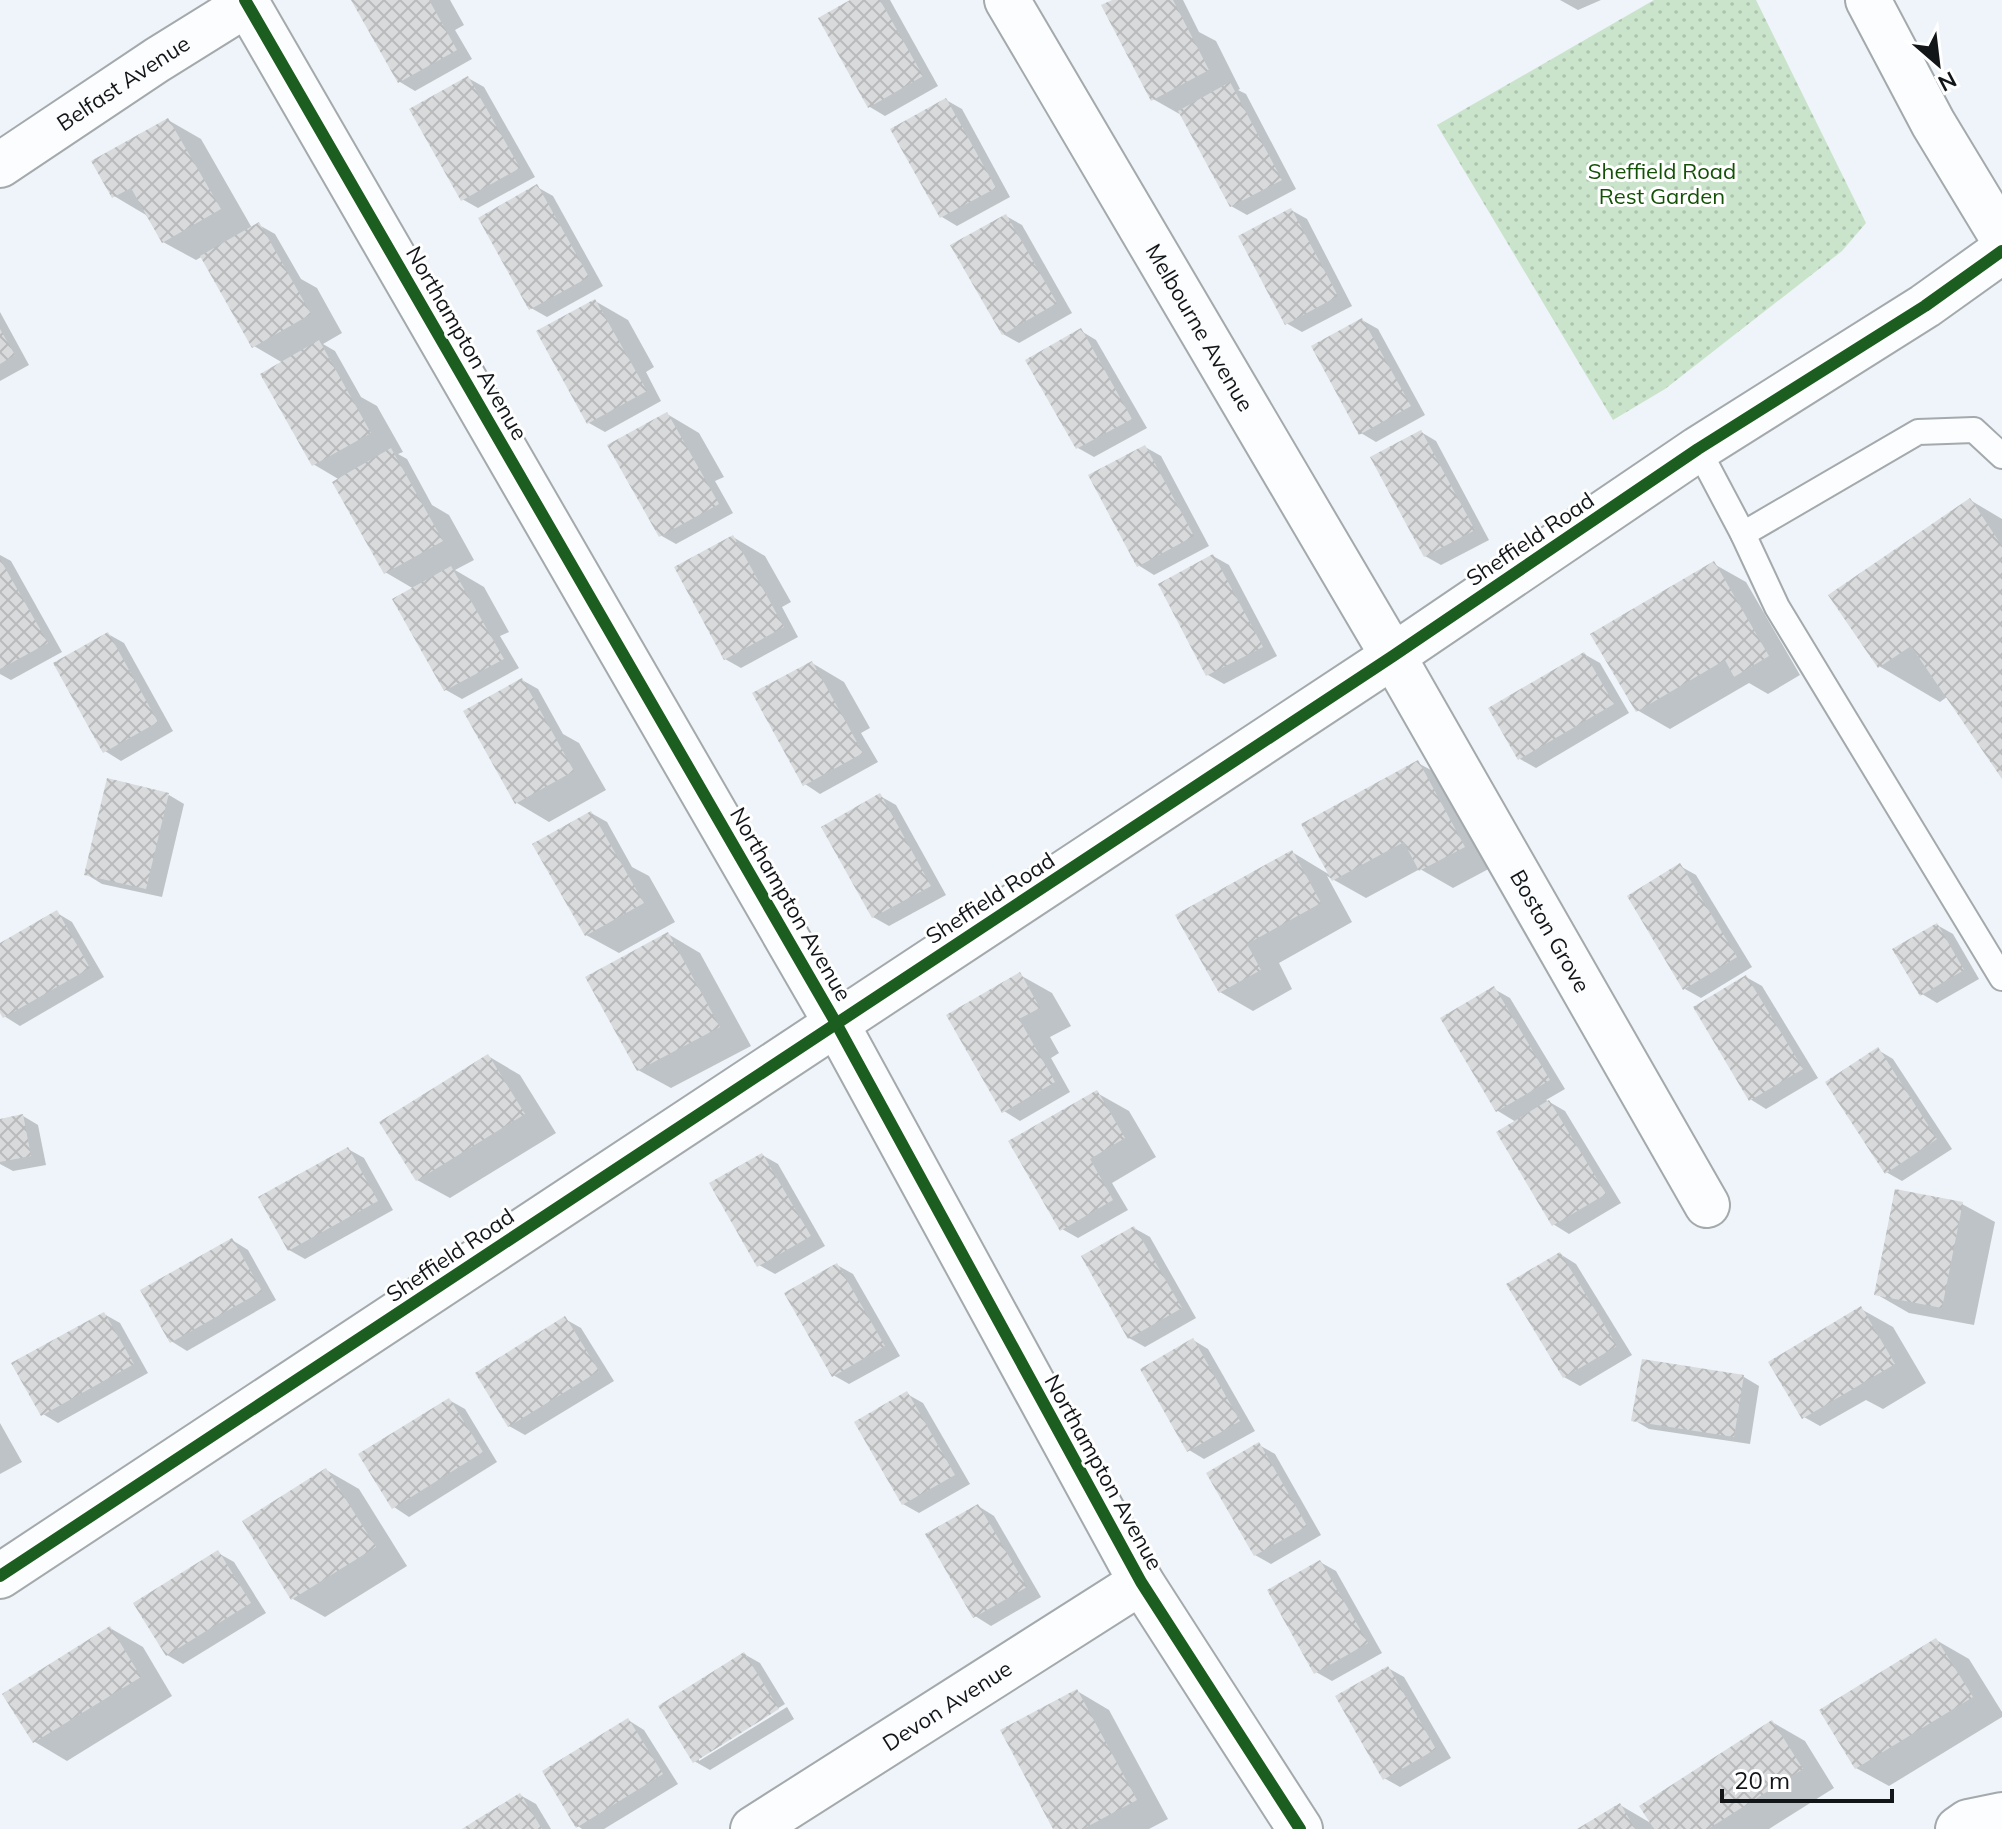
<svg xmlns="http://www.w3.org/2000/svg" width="2002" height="1829" viewBox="0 0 2002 1829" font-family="Mulish,sans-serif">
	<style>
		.park { fill: url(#park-dots) }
		.shadow { fill: #0003 }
		.building { fill: url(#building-cross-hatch) }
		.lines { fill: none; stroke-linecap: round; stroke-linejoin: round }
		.service-casing { stroke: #a4a9ac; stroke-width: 28 }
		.minor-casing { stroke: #a4a9ac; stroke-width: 48 }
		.primary-casing { stroke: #a4a9ac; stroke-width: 48 }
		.service { stroke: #fcfdfe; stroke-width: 24 }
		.minor { stroke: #fcfdfe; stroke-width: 44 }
		.primary { stroke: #fcfdfe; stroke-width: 44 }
		.cycleway-casing { stroke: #fff; stroke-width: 17 }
		.cycleway { stroke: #1b5e20; stroke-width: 12 }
		.labels { text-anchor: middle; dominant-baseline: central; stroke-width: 6; stroke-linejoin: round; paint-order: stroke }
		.street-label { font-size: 22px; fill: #121619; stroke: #fff }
		.park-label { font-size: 22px; fill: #135206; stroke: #fff }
	</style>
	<defs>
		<pattern id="park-dots" width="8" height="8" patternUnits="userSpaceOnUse" patternTransform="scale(2)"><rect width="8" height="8" fill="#cae4cb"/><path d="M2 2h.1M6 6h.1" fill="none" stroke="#acc3ae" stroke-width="1.8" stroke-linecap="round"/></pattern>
		<pattern id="building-cross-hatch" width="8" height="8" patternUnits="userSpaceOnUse" patternTransform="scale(2)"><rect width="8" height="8" fill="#d9dadb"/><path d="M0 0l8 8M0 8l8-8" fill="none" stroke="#b9babb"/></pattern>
	</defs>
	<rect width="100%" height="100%" fill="#eef4f9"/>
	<polygon class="park" points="1654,0 1756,0 1866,223 1842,251 1665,389 1613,420 1437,125"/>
	<g class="shadow">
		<polygon points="354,0 450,0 464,25 455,30 472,59 415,91 400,82"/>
		<polygon points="854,0 890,0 938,86 885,116 870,107"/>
		<polygon points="1116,0 1183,0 1199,32 1216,41 1240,89 1238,90 1246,94 1296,189 1247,215 1231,206 1183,116 1153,99"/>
		<polygon points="1560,0 1601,0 1578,10"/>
		<polygon points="468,78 484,87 535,177 478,208 462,199"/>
		<polygon points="946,100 962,109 1010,197 957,226 942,217"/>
		<polygon points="168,120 201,139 252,228 259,225 275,234 301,279 317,288 342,333 323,344 335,351 361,397 377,406 403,452 398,454 407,459 432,505 449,515 474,560 455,570 484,587 509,632 500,636 519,668 462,699 446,690 414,589 385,572 340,480 313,464 283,363 254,346 203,256 196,260 163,242 146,215 114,196"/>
		<polygon points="537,187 553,196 603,286 547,317 531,308"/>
		<polygon points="1291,210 1307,219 1352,306 1302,332 1286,323"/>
		<polygon points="1006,216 1022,225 1072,313 1019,343 1003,334"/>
		<polygon points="595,301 628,320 654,367 646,372 661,401 605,432 589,423"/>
		<polygon points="0,312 29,365 0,381"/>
		<polygon points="1362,320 1378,329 1425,415 1376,442 1361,433"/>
		<polygon points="1081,331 1096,340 1147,428 1094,457 1078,448"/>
		<polygon points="667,414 699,433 724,477 715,481 733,513 676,544 660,535"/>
		<polygon points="1421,432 1436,441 1489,540 1441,565 1425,556"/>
		<polygon points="1145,447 1161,456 1209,546 1154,575 1138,565"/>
		<polygon points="1970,500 2002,519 2002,775 1948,696 1940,702 1879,666"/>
		<polygon points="733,537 765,556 791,602 782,607 798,637 741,668 725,659"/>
		<polygon points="0,555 11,561 62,652 11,680 0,674"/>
		<polygon points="1213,556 1229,565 1277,656 1224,684 1208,675"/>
		<polygon points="1714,564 1746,582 1800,675 1768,694 1749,683 1670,729 1637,710"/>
		<polygon points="108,634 124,643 173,731 121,761 105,751"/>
		<polygon points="1584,654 1600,663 1629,713 1536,768 1520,759 1491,709"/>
		<polygon points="812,663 844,682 870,728 861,733 878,762 820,794 805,784"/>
		<polygon points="522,680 538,689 563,734 579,743 606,790 549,822 517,803"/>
		<polygon points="1418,763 1451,781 1496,865 1453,888 1420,869 1366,898 1327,876 1352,922 1279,963 1292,989 1253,1011 1220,992 1292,852 1330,875"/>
		<polygon points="169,795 184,804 162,897 102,884 86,874"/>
		<polygon points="880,796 896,805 946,895 889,926 873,917"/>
		<polygon points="591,813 607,822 632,867 649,876 675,922 619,953 586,935"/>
		<polygon points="1680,866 1696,875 1752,967 1701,998 1685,989"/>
		<polygon points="57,913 72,922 104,977 20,1026 4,1016 0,1009 0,946"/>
		<polygon points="1937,925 1953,934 1979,979 1937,1003 1922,994"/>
		<polygon points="668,934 700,953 751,1046 671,1088 638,1070"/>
		<polygon points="1020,975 1052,993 1071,1026 1050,1037 1059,1053 1051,1058 1070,1092 1020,1121 1004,1111"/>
		<polygon points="1746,977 1762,986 1818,1078 1766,1109 1750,1099"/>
		<polygon points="1494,989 1510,998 1565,1089 1546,1100 1565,1111 1621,1203 1569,1234 1553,1224 1516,1122 1498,1111"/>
		<polygon points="1878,1050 1893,1059 1952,1149 1902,1181 1886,1172"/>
		<polygon points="488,1056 520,1075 556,1133 450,1198 417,1180"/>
		<polygon points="1097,1093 1129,1111 1156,1157 1112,1183 1128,1210 1078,1238 1062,1229"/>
		<polygon points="23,1116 38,1125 46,1165 13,1171 0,1164 0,1121"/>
		<polygon points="348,1149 364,1158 393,1210 305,1259 289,1250"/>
		<polygon points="762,1155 778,1164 825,1246 775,1274 759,1265"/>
		<polygon points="1962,1204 1995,1222 1974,1325 1909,1313 1876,1294"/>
		<polygon points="1134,1228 1150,1237 1196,1318 1145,1347 1129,1338"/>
		<polygon points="232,1240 248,1250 276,1300 187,1351 171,1341"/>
		<polygon points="1560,1254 1576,1264 1632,1355 1580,1386 1564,1377"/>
		<polygon points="837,1265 853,1274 900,1356 849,1384 833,1375"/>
		<polygon points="1861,1309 1893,1327 1926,1383 1883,1409 1866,1400 1820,1426 1804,1417"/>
		<polygon points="104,1314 120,1323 148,1373 58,1423 43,1414"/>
		<polygon points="565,1319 581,1328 614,1381 525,1435 509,1426"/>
		<polygon points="1193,1340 1208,1349 1255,1431 1204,1459 1189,1450"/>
		<polygon points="1744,1377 1759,1386 1750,1444 1649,1429 1634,1420"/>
		<polygon points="907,1394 923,1403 970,1484 919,1513 903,1504"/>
		<polygon points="449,1400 465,1409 497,1462 409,1517 394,1507"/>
		<polygon points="0,1423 22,1462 0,1474"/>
		<polygon points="1259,1445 1275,1454 1321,1535 1271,1564 1255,1555"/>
		<polygon points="326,1470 359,1489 407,1566 325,1617 293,1599"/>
		<polygon points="978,1506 994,1516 1041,1597 991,1626 975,1616"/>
		<polygon points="218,1553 234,1562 266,1613 183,1664 167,1655"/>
		<polygon points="1320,1562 1336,1571 1382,1653 1332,1681 1316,1672"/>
		<polygon points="110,1628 143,1647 172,1696 67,1761 35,1742 5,1694"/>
		<polygon points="1936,1640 1969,1659 2002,1712 2002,1717 1889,1786 1856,1768"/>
		<polygon points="744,1654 760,1663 785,1704 699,1757 699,1761 787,1707 794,1719 710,1770 694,1761"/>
		<polygon points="1388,1668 1404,1677 1451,1758 1400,1787 1384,1778"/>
		<polygon points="1077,1691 1109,1710 1168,1819 1149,1829 1055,1829"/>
		<polygon points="628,1720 644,1730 678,1784 604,1829 582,1829 578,1826"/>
		<polygon points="1772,1722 1805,1741 1834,1788 1769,1829 1581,1829 1620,1805 1654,1825"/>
		<polygon points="520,1795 536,1804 551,1829 466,1829"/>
	</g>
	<g class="building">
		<polygon points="351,0 429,0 457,50 398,83"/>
		<polygon points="850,0 880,0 923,76 868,108 818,18"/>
		<polygon points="1112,0 1173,0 1209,70 1151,101 1101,5"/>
		<polygon points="468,76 520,168 461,201 409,109"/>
		<polygon points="1230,82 1282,180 1230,207 1178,111"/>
		<polygon points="946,98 996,188 940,218 890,129"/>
		<polygon points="168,118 221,209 162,243 131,188 112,198 91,161"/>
		<polygon points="537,184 589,277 529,310 478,218"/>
		<polygon points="1291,208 1338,296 1285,325 1238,236"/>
		<polygon points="1006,214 1057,303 1002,335 950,245"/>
		<polygon points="259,222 311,314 252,348 200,256"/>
		<polygon points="595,299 647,391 587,424 536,331"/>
		<polygon points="1362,318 1411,406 1359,435 1311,346"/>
		<polygon points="1081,328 1132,419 1076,449 1025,360"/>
		<polygon points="0,329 15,355 0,364"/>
		<polygon points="319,340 371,433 312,466 260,374"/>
		<polygon points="667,412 719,504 659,537 607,445"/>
		<polygon points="1421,430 1475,530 1424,557 1370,457"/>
		<polygon points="1145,445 1194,536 1137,567 1088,475"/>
		<polygon points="391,448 443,541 384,574 332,482"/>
		<polygon points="1970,498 2002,546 2002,779 1911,646 1878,668 1828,595"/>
		<polygon points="733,535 784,627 724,660 674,567"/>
		<polygon points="1213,554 1263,647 1206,676 1158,584"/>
		<polygon points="0,559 48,643 0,669"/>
		<polygon points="1714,561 1769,656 1734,677 1725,660 1636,712 1590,634"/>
		<polygon points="451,566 504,659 444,691 392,599"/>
		<polygon points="108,632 158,722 103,753 53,663"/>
		<polygon points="1584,652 1614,704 1518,760 1488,708"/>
		<polygon points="812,661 863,753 803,786 752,693"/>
		<polygon points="522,678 574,771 515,804 463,711"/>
		<polygon points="1418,760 1465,847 1419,871 1404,842 1332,881 1301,824"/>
		<polygon points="107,778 169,793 146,889 84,875"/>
		<polygon points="880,793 931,886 872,918 821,827"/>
		<polygon points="591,811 644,903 585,936 532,844"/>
		<polygon points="1292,850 1321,903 1247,944 1261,970 1219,993 1175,915"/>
		<polygon points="1680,863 1737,957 1683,990 1627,896"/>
		<polygon points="57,910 90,968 3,1018 0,1013 0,943"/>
		<polygon points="1937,923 1964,970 1920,996 1892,949"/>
		<polygon points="668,932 720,1027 637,1071 585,977"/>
		<polygon points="1020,972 1040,1008 1019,1019 1055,1082 1002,1113 946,1015"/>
		<polygon points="1746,975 1803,1069 1749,1101 1693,1007"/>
		<polygon points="1494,986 1550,1080 1496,1112 1440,1018"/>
		<polygon points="1878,1047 1937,1139 1885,1174 1825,1082"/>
		<polygon points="488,1054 525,1114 416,1181 379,1122"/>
		<polygon points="1097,1090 1125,1138 1090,1159 1113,1200 1060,1231 1008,1141"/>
		<polygon points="1549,1100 1606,1194 1552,1226 1496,1132"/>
		<polygon points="23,1114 31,1156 0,1162 0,1119"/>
		<polygon points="348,1147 378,1201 288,1251 258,1197"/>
		<polygon points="762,1153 811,1236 757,1267 709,1183"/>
		<polygon points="1895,1189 1963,1202 1942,1308 1874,1295"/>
		<polygon points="1134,1226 1182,1308 1128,1339 1081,1256"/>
		<polygon points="232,1238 262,1291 170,1343 140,1290"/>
		<polygon points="1560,1252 1617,1346 1563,1378 1506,1284"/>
		<polygon points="837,1263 885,1346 832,1377 784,1293"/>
		<polygon points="1861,1306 1895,1364 1802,1419 1768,1362"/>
		<polygon points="104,1312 134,1364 41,1416 11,1363"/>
		<polygon points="565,1316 599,1371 508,1427 475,1373"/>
		<polygon points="1193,1338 1240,1421 1187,1452 1140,1369"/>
		<polygon points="1642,1359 1744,1375 1734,1437 1631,1421"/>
		<polygon points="907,1391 955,1475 902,1505 854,1422"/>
		<polygon points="449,1398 483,1452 392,1509 358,1454"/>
		<polygon points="1259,1442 1307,1526 1254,1556 1206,1473"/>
		<polygon points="326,1468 376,1547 291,1600 242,1521"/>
		<polygon points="978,1504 1027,1587 973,1618 925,1534"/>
		<polygon points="218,1550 251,1603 166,1656 133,1603"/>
		<polygon points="1320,1560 1368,1643 1314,1674 1267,1590"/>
		<polygon points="110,1626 141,1677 33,1743 2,1694"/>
		<polygon points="1936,1638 1973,1697 1855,1769 1819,1710"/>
		<polygon points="744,1652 779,1709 693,1763 658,1706"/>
		<polygon points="1388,1666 1436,1749 1383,1780 1335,1696"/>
		<polygon points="1077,1689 1137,1800 1083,1829 1053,1829 1000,1730"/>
		<polygon points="628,1718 663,1774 576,1828 542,1771"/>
		<polygon points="1772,1720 1803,1769 1708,1829 1654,1829 1639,1806"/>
		<polygon points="520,1793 542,1829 462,1829 476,1820"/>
		<polygon points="1620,1803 1635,1829 1577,1829"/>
	</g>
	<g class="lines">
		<g class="service-casing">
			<g id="service">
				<polyline points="1698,449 1743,534 1777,607 2002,978"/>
				<polyline points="1743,534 1918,432 1974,430 2002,456"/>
			</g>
		</g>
		<g class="minor-casing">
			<g id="minor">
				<polyline points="245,0 836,1023 1141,1582 1300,1829"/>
				<path id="s1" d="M1007,0L1393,656L1707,1205"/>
				<path id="s2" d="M0,165L157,60L247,4"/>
				<polyline points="0,1576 1393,656 1698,449 1925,306 2002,251"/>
				<path id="s3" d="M753,1829L1141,1582"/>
				<polyline points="1958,1829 1968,1822 2002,1815"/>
			</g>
		</g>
		<g class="primary-casing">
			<polyline id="primary" points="1868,0 1933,123 2002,237"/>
		</g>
		<use href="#service" class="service"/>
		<use href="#minor" class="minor"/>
		<use href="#primary" class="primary"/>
		<g class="cycleway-casing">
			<g id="cycleway">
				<polyline points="245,0 836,1023 1141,1582 1300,1829"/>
				<polyline points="0,1576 1393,656 1698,449 1925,306 2002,251"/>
			</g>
		</g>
		<use href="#cycleway" class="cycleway"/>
	</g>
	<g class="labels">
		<g class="street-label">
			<text stroke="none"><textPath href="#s2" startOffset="148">Belfast Avenue</textPath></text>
			<text stroke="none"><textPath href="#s1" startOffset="380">Melbourne Avenue</textPath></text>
			<text transform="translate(467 343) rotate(60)">Northampton Avenue</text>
			<text transform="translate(1530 539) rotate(-34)">Sheffield Road</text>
			<text transform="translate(990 898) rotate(-33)">Sheffield Road</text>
			<text transform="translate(791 904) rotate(60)">Northampton Avenue</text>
			<text stroke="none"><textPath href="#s1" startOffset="1078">Boston Grove</textPath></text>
			<text transform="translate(450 1255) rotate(-34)">Sheffield Road</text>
			<text transform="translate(1104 1472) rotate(61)">Northampton Avenue</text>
			<text stroke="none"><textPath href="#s3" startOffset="230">Devon Avenue</textPath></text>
		</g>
		<g class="park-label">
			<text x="1662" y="171">Sheffield Road<tspan x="1662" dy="25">Rest Garden</tspan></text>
		</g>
	</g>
	<g transform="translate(1938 64) rotate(152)" stroke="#ffffff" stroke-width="6" paint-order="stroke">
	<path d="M0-6L14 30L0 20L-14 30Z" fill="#121619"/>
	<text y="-12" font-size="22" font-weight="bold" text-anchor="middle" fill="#121619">N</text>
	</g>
	<path d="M1722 1789v12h170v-12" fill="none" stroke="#121619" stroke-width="4"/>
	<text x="1734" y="1789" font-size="24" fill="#121619" stroke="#ffffff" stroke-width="6" paint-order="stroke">20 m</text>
</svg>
